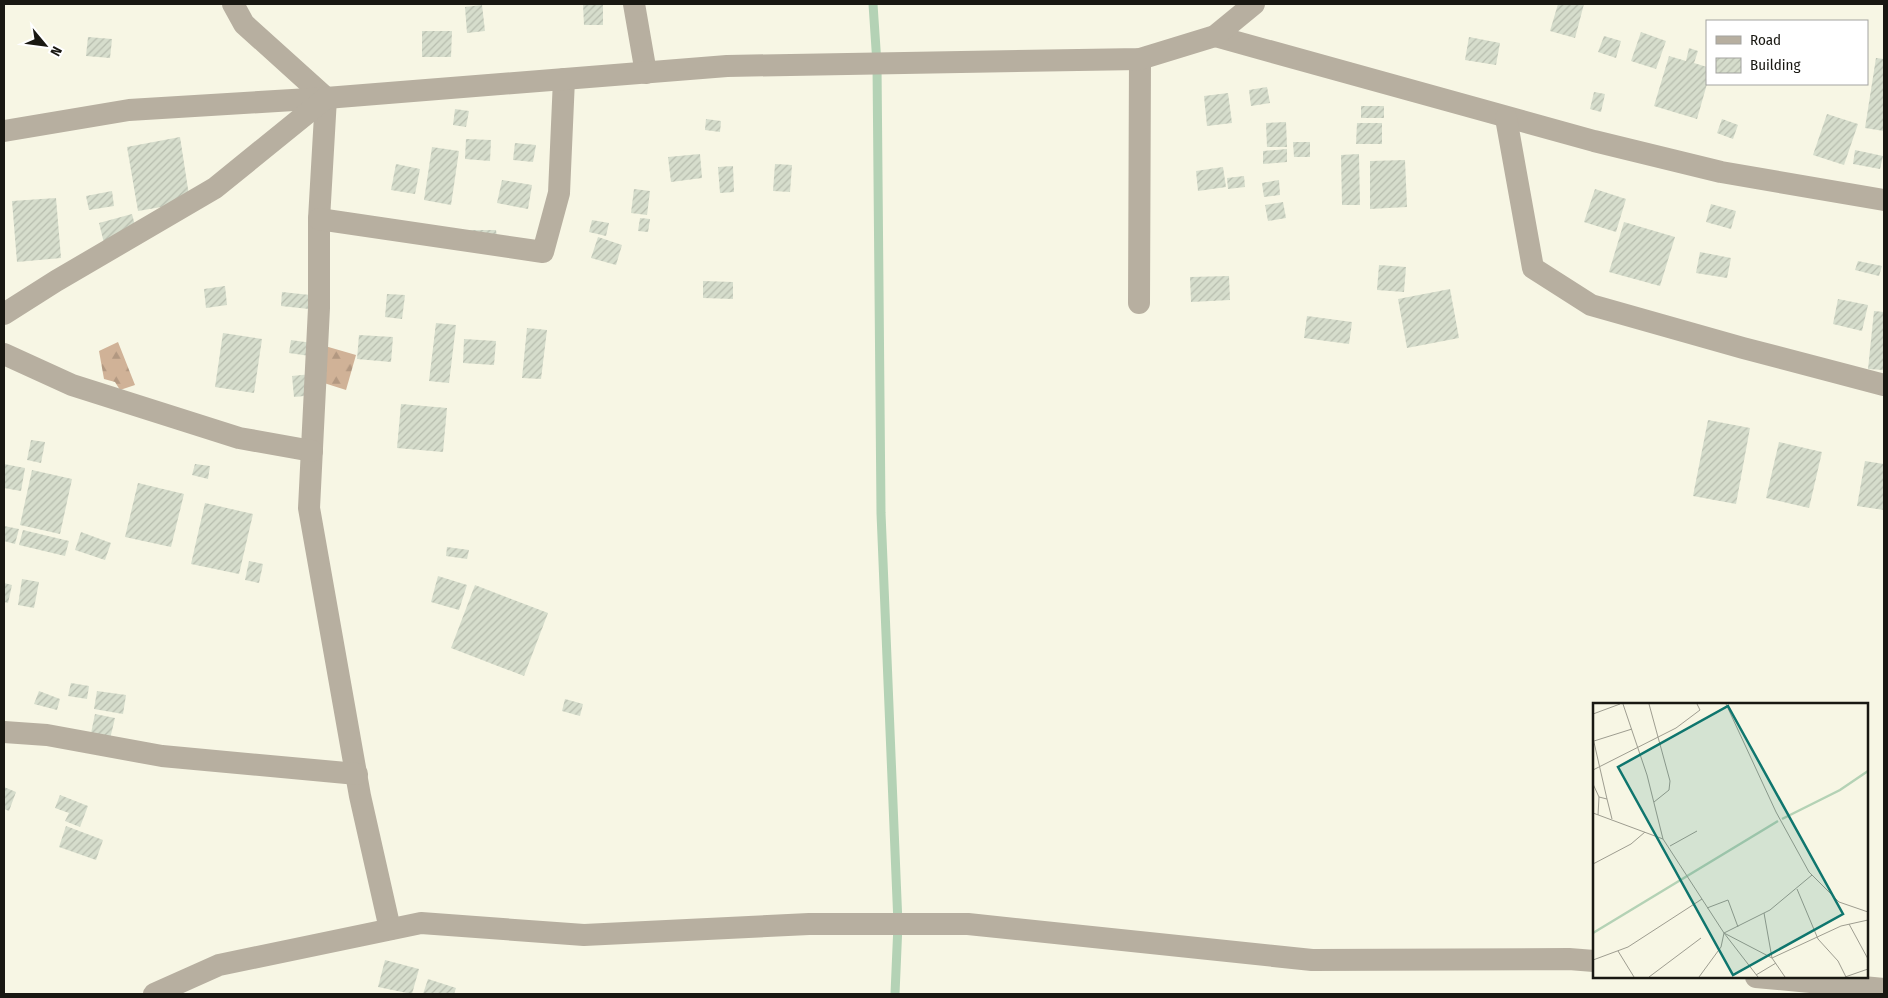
<svg xmlns="http://www.w3.org/2000/svg" width="1888" height="998" viewBox="0 0 1888 998" font-family="'Fira Sans Condensed',sans-serif">
	<style>
		.forest { fill: url(#forest-firs) }
		.lines { fill: none; stroke-linecap: round; stroke-linejoin: round }
		.stream { stroke: #b4d2b5; stroke-width: 9 }
		.building { fill: url(#building-hatch) }
		.minor { stroke: #b7afa0; stroke-width: 22 }
		.inset-river { fill: none; stroke: #b4d2b5; stroke-width: 2.5 }
		.inset-road { fill: none; stroke: #9e9d90; stroke-width: 1 }
		.view { fill: #0f766e; fill-opacity: 0.15; stroke: #0f766e; stroke-width: 2.5 }
		.inset-edge { fill: none; stroke: #191812; stroke-width: 2.5 }
	</style>
	<defs>
		<pattern id="forest-firs" width="22" height="20" patternUnits="userSpaceOnUse" patternTransform="scale(1.25)"><rect width="22" height="20" fill="#d0b297"/><path d="M5 1l3.5 6h-7zM16 11l3.5 6h-7z" fill="#b29881"/></pattern>
		<pattern id="building-hatch" width="6" height="6" patternUnits="userSpaceOnUse" patternTransform="scale(1.25)"><rect width="6" height="6" fill="#d6ddcc"/><path d="M-1 1l2-2M0 6l6-6M5 7l2-2" fill="none" stroke="#b7bdae"/></pattern>
	</defs>
	<rect width="100%" height="100%" fill="#f7f6e4"/>
	<g class="forest">
		<polygon points="118,342 135,385 120,390 115,382 104,379 99,351"/>
		<polygon points="325,346 356,355 346,390 324,383"/>
	</g>
	<g class="lines">
		<polyline class="stream" points="873,4 877,64 881,513 898,924 895,994"/>
	</g>
	<g class="building">
		<polygon points="583,4 603,4 603,25 584,25"/>
		<polygon points="1558,4 1584,4 1575,38 1550,31"/>
		<polygon points="482,5 485,31 467,33 465,7"/>
		<polygon points="422,31 452,31 451,57 422,57"/>
		<polygon points="1641,32 1666,41 1656,69 1631,61"/>
		<polygon points="1604,36 1621,41 1616,58 1598,52"/>
		<polygon points="88,37 112,39 110,58 86,56"/>
		<polygon points="1469,37 1500,43 1496,65 1465,60"/>
		<polygon points="1689,48 1698,51 1694,63 1707,67 1707,84 1697,119 1654,106 1669,56 1686,61"/>
		<polygon points="1876,58 1884,59 1884,131 1865,128"/>
		<polygon points="1267,87 1270,103 1251,106 1249,90"/>
		<polygon points="1594,92 1605,94 1601,112 1590,109"/>
		<polygon points="1228,93 1232,123 1207,126 1204,96"/>
		<rect x="1361" y="106" width="23" height="12"/>
		<polygon points="455,109 469,111 466,127 453,125"/>
		<polygon points="1827,114 1858,124 1844,165 1813,155"/>
		<polygon points="706,119 721,121 720,132 705,130"/>
		<polygon points="1722,119 1738,125 1733,139 1717,133"/>
		<polygon points="1286,122 1287,147 1267,147 1266,123"/>
		<polygon points="1357,123 1382,123 1382,144 1356,144"/>
		<polygon points="180,137 190,202 138,211 127,147"/>
		<polygon points="466,139 491,140 490,161 465,159"/>
		<polygon points="1293,142 1310,142 1310,157 1294,157"/>
		<polygon points="515,143 536,145 533,162 513,160"/>
		<polygon points="432,147 459,151 451,205 424,200"/>
		<polygon points="1287,149 1287,162 1263,164 1263,151"/>
		<polygon points="1855,150 1883,156 1880,169 1853,164"/>
		<polygon points="700,154 702,178 671,182 668,157"/>
		<polygon points="1359,154 1360,205 1342,205 1341,155"/>
		<polygon points="1405,160 1407,207 1370,209 1370,161"/>
		<polygon points="396,164 420,169 415,194 391,190"/>
		<polygon points="775,164 792,165 790,192 773,191"/>
		<polygon points="733,166 734,192 720,193 718,167"/>
		<polygon points="1223,167 1226,187 1198,191 1196,171"/>
		<polygon points="1244,176 1245,187 1228,189 1227,178"/>
		<polygon points="502,180 532,185 528,209 497,203"/>
		<polygon points="1279,180 1280,195 1264,197 1262,183"/>
		<polygon points="634,189 650,191 647,215 631,213"/>
		<polygon points="1595,189 1626,199 1616,232 1584,222"/>
		<polygon points="112,191 114,206 89,210 86,196"/>
		<polygon points="56,198 61,258 17,262 12,201"/>
		<polygon points="1283,202 1286,218 1268,221 1265,205"/>
		<polygon points="1711,204 1736,211 1731,229 1706,222"/>
		<polygon points="132,214 137,233 104,243 99,223"/>
		<polygon points="640,218 650,219 648,232 638,231"/>
		<polygon points="592,220 609,223 606,236 589,232"/>
		<polygon points="1624,222 1675,237 1660,286 1609,272"/>
		<polygon points="464,230 496,230 497,237"/>
		<polygon points="598,237 622,245 616,265 591,258"/>
		<polygon points="1700,252 1731,258 1727,278 1696,273"/>
		<polygon points="1858,261 1882,266 1879,276 1855,270"/>
		<polygon points="1379,265 1406,267 1404,292 1377,290"/>
		<polygon points="1229,276 1230,300 1191,302 1190,277"/>
		<polygon points="703,281 733,282 733,299 703,298"/>
		<polygon points="225,286 227,305 206,308 204,289"/>
		<polygon points="1450,289 1459,338 1407,348 1398,299"/>
		<polygon points="282,292 310,295 309,309 281,306"/>
		<polygon points="387,294 405,295 402,319 385,317"/>
		<polygon points="1838,299 1868,305 1862,331 1833,324"/>
		<polygon points="1874,311 1884,312 1884,370 1868,369"/>
		<polygon points="1307,316 1352,322 1349,344 1304,338"/>
		<polygon points="436,323 456,325 449,383 429,381"/>
		<polygon points="527,328 547,330 541,379 522,378"/>
		<polygon points="223,333 262,339 254,393 215,387"/>
		<polygon points="359,335 393,337 391,362 357,359"/>
		<polygon points="464,339 496,341 494,365 463,363"/>
		<polygon points="291,340 312,343 310,356 289,353"/>
		<polygon points="312,374 314,395 294,397 292,376"/>
		<polygon points="401,404 447,408 443,452 397,448"/>
		<polygon points="1708,420 1750,428 1736,504 1693,496"/>
		<polygon points="31,440 45,442 41,463 27,460"/>
		<polygon points="1779,442 1822,452 1809,508 1766,498"/>
		<polygon points="1865,461 1884,464 1884,510 1857,506"/>
		<polygon points="4,464 25,468 21,491 4,488"/>
		<polygon points="195,464 210,466 208,479 192,475"/>
		<polygon points="32,470 72,479 60,534 20,525"/>
		<polygon points="138,483 184,494 171,547 125,537"/>
		<polygon points="205,503 253,514 239,574 191,564"/>
		<polygon points="4,526 19,529 15,544 4,541"/>
		<polygon points="23,530 69,541 65,556 19,545"/>
		<polygon points="81,532 111,543 105,560 75,550"/>
		<polygon points="447,547 469,550 467,559 446,556"/>
		<polygon points="249,561 263,564 259,583 245,580"/>
		<polygon points="438,576 467,585 459,610 431,602"/>
		<polygon points="22,579 39,582 34,608 18,605"/>
		<polygon points="4,583 12,585 8,603 4,602"/>
		<polygon points="475,585 548,613 524,676 451,648"/>
		<polygon points="71,683 89,686 87,699 68,696"/>
		<polygon points="39,691 60,699 57,710 34,704"/>
		<polygon points="97,691 126,695 123,714 94,709"/>
		<polygon points="565,699 583,704 580,716 562,711"/>
		<polygon points="95,714 115,718 109,743 90,738"/>
		<polygon points="4,787 16,792 9,811 4,809"/>
		<polygon points="60,795 88,806 80,827 65,821 69,813 55,808"/>
		<polygon points="66,826 103,840 96,860 59,847"/>
		<polygon points="385,960 419,969 412,994 378,987"/>
		<polygon points="428,979 456,988 454,994 423,994"/>
	</g>
	<g class="lines">
		<g class="minor">
			<polyline points="233,4 244,24 326,98"/>
			<polyline points="634,4 646,73"/>
			<polyline points="1215,36 1594,141 1721,172 1884,200"/>
			<polyline points="326,98 319,219 319,308 309,508 360,796 390,929"/>
			<polyline points="1506,118 1533,268 1591,305 1743,348 1884,385"/>
			<polyline points="4,131 129,110 326,98"/>
			<polyline points="319,219 543,252 559,193 564,79"/>
			<polyline points="1139,303 1140,59"/>
			<polyline points="4,314 56,281 215,188 326,98 727,66 1140,59 1215,36 1254,4"/>
			<polyline points="4,354 72,385 239,438 312,451"/>
			<polyline points="4,732 47,735 162,756 357,774"/>
			<polyline points="1756,977 1884,989"/>
			<polyline points="154,994 219,965 421,923 584,935 809,924 968,924 1312,960 1569,959 1594,961"/>
		</g>
	</g>
	<g transform="translate(1593 703)">
		<rect width="275" height="275" fill="#f7f6e4"/>
		<path class="inset-river" d="M189,116L247,87L275,68M0,230L185,118"/>
		<path class="inset-road" d="M30,1L54,72L70,136M56,1L77,78L76,87L61,99M133,1L183,109L216,169L246,199L275,209M0,11L27,1M0,35L14,96M1,38L39,26M0,67L83,25L107,7L104,1M0,81L6,94L14,96L19,116M0,110L70,136L131,230L179,255L192,274M5,112L6,94M77,143L104,128M0,161L38,141L52,129M204,186L225,236L245,258L253,274M114,205L135,197L145,224M171,210L179,255L248,223L275,217M256,221L275,256M131,230L177,207L219,172M131,230L165,274M25,248L41,274M0,257L35,244L109,196M163,272L183,260M56,274L108,235M106,274L128,244L131,230M252,274L275,266"/>
		<path class="view" d="M135,3L250,211L140,272L25,64Z"/>
		<rect width="275" height="275" class="inset-edge"/>
	</g>
	<rect width="1888" height="998" fill="none" stroke="#191812" stroke-width="10"/>
	<rect x="1706" y="20" width="162" height="65" fill="#ffffff" stroke="#a3a3a0"/>
	<rect x="1716" y="36" width="25" height="8" fill="#b7afa0" stroke="#a3a3a0"/>
	<text x="1750" y="45" font-size="15" fill="#191812">Road</text>
	<rect x="1716" y="58" width="25" height="15" fill="url(#building-hatch)" stroke="#a3a3a0"/>
	<text x="1750" y="70" font-size="15" fill="#191812">Building</text>
	<g transform="translate(45 45) rotate(119)" stroke="#ffffff" stroke-width="4" paint-order="stroke">
	<path d="M0-4L9 19L0 12L-9 19Z" fill="#191812"/>
	<text y="-8" font-size="14" font-weight="bold" text-anchor="middle" fill="#191812">N</text>
	</g>
</svg>
